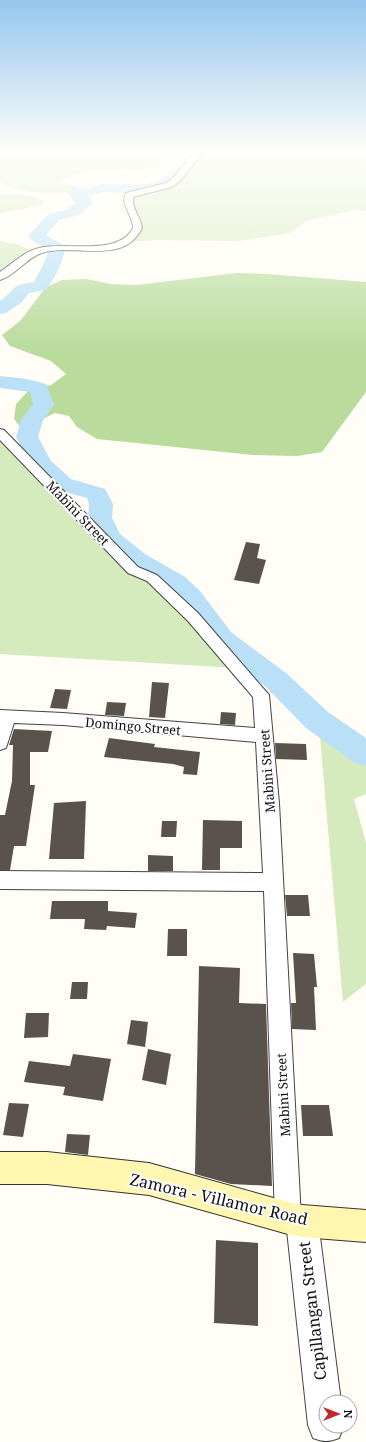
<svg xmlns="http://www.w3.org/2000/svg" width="366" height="1442" viewBox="0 0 366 1442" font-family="'Noto Serif',serif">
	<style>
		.green { fill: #d5ebbd }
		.forest { fill: #b9dc9c }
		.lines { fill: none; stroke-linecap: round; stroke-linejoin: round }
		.river { fill: #b9e0f7; fill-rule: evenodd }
		.building { fill: #5a524d }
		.minor-casing { stroke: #444; stroke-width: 2 }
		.tertiary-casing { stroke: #444; stroke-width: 2 }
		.secondary-casing { stroke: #333; stroke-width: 2 }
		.minor { fill: #fff; fill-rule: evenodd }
		.tertiary { fill: #fff; fill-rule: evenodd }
		.secondary { fill: #fff6b0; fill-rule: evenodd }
		.labels { text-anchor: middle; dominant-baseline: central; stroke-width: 4; stroke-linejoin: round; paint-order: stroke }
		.street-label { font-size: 13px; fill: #111; stroke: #fff }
		.near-street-label { font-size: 16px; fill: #111; stroke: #fff }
	</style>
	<rect width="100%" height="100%" fill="#fffdf5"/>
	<g class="green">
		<path d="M0,150H155L163,162C139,176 134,169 109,169C90,169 72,173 56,183L77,186L78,189L74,192C52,193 18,195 0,182Z"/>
		<path d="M193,150H366V211L356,210L318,218L307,221L290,233L239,241L157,240L124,242L136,231L127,200L135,193L127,188C152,189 165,182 180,163C185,158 186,153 193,150Z"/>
		<polygon points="0,193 32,196 42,201 43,205 0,213"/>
		<polygon points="0,241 20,245 34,253 0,277"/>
		<polygon points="0,433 133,570 152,578 237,668 0,654"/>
		<polygon points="320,737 366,753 366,794 354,799 366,843 366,984 343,1002"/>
	</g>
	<polygon class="forest" points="237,273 267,274 366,282 366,392 322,452 297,456 253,455 97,439 77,427 69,416 55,413 22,429 14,419 16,404 29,390 51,385 66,374 51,361 10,346 2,335 20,321 46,287 62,280 86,279 111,284 136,285"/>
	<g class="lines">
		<g class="river">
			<path d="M184,150H199L198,157L182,177L165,188L126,193L105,192L88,196L94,202L79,215L59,220L46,235L63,245L65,248C63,263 55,278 46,290L29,293L22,302L6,313L0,314V301C16,290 9,285 34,282L44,263L49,250L30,239L28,236L49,214L69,209L76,202L67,194C73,185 84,190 92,187C96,186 100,184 104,184C121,183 141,187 156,181C168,176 176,166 184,157Z"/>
			<polygon points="0,376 27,379 46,384 54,405 43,420 38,437 51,461 71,479 105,489 113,504 112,518 120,534 145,554 185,577 200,591 231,632 286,673 328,712 366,738 366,766 355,763 306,728 266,687 211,646 182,603 167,589 127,566 101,544 88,518 89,504 87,498 55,489 34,470 16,437 21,420 33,404 30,392 0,388"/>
		</g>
	</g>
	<g class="building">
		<polygon points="246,542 260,544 257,558 266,560 259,584 234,580"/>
		<polygon points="152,682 169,683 165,718 149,717"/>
		<polygon points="55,689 71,690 67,709 50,708"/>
		<polygon points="107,702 126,703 124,716 105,715"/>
		<polygon points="221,712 236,713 235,725 220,724"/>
		<polygon points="14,729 52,731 48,752 30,752 30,785 35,785 26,846 14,846 10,870 0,870 0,815 5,815 12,781 13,745 9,745"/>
		<polygon points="109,738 155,744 154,747 200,752 197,775 183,774 184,767 173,764 104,757"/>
		<polygon points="275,743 306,744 307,760 276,759"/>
		<polygon points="86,801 84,859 49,859 54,803"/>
		<polygon points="203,820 242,821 242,848 220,848 220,870 202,870"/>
		<polygon points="162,821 177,821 176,837 161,837"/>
		<polygon points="148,855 173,856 173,871 148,871"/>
		<polygon points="285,895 308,895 310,916 287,916"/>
		<polygon points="52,901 108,901 108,911 137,913 135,928 107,926 106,930 84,929 85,919 50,919"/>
		<polygon points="168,929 187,929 187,956 167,956"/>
		<polygon points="293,953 314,954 317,987 314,987 316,1030 292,1029 291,1003 296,1003"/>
		<polygon points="199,966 240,968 239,1003 266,1004 272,1186 231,1184 195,1174"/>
		<polygon points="72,982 88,982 87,999 70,999"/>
		<polygon points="26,1013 49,1013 48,1037 24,1038"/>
		<polygon points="131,1020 148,1022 145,1047 127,1044"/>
		<polygon points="148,1049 171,1054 166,1085 142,1080"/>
		<polygon points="73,1054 111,1059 103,1101 63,1095 65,1087 24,1082 29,1061 70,1066"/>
		<polygon points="9,1103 29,1104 23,1137 3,1135"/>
		<polygon points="301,1105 329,1105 333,1136 303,1136"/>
		<polygon points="67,1134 90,1135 88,1155 65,1152"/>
		<polygon points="216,1240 258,1243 258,1326 214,1323"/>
	</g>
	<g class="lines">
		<g class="minor-casing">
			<g id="minor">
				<path d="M195,152L202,154L179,182L172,187L133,197C131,208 141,217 142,228C123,267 73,242 42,253C26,258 15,276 0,280V272C12,264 25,251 39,248C65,241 118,257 133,228C133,215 120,205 126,193L166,183L173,178Z"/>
				<polygon points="0,429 4,430 138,567 157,575 198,613 269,695 279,803 301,1218 297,1227 288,1231 279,1227 275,1218 264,891 0,889 0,871 263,873 256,742 63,725 14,723 6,748 0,750 0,710 63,713 255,728 253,697 188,621 147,581 128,573 0,440"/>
			</g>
		</g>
		<g class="tertiary-casing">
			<path id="tertiary" d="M302,1205L314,1209L318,1221L341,1402H326V1426H344L339,1438C329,1442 323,1442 313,1438L308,1425L286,1221L290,1209Z"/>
		</g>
		<g class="secondary-casing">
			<polygon id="secondary" points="0,1152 47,1152 149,1163 288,1202 302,1205 366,1210 366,1242 302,1237 288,1234 149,1195 47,1184 0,1184"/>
		</g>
		<use href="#minor" class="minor"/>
		<use href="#tertiary" class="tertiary"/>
		<use href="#secondary" class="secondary"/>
	</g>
	<linearGradient id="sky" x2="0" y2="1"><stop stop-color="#95c6ee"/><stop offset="0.43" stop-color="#fffefa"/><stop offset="1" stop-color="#fffefa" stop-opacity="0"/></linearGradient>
	<rect width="366" height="352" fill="url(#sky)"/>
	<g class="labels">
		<g class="street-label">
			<text transform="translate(78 513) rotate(46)">Mabini Street</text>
			<text transform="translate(133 726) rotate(5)">Domingo Street</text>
			<text transform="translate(267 771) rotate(-94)">Mabini Street</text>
			<text transform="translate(283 1095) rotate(-93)">Mabini Street</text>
		</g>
		<g class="near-street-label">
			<text transform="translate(219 1199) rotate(13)">Zamora - Villamor Road</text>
			<text transform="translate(312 1311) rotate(-97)">Capillangan Street</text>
		</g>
	</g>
	<g transform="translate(338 1414) rotate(90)"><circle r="19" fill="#ffffff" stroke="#a0a0a0"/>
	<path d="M0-3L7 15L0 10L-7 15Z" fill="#c4262e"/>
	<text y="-6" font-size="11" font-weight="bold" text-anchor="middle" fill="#111111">N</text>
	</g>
</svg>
